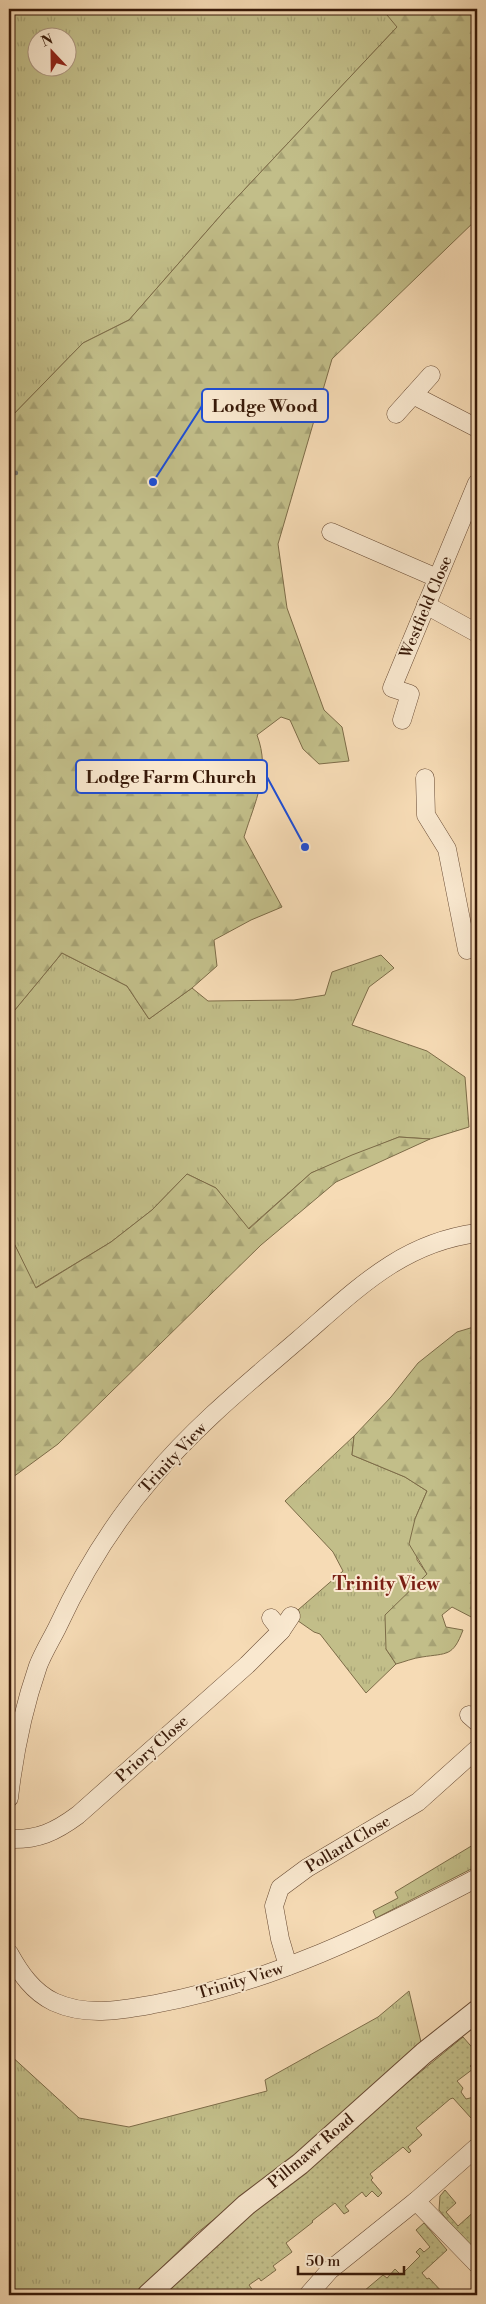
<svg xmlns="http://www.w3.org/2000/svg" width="486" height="2304" viewBox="0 0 486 2304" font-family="'Libre Bodoni',serif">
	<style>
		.grass { fill: url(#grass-tufts); stroke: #7d6c48; fill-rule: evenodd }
		.forest { fill: url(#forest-firs); stroke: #7d6c48 }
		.garden { fill: url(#garden-dots); stroke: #7d6c48 }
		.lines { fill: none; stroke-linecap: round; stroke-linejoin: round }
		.stream { stroke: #757970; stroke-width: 4.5 }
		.minor-casing { stroke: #684a33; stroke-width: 19 }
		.tertiary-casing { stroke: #684a33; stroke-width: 23 }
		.minor { stroke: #f9e8cf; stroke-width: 18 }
		.tertiary { stroke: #f9e8cf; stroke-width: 21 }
		.labels { text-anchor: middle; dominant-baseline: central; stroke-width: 4; stroke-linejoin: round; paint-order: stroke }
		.street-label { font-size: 16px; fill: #381908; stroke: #f9e8cf }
		.quarter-label { font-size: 19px; font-weight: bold; fill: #7a1f14; stroke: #f9e8cf }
		.leader { fill: none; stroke: #1d4ed8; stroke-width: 2 }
		.callout-dot { fill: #1d4ed8; stroke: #f9e8cf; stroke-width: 2 }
		.callout { fill: #f9e8cf; stroke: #1d4ed8; stroke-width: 2 }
		.callout-label { font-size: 18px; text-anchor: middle; font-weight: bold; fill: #381908 }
	</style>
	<defs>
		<pattern id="grass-tufts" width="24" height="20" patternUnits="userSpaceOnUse" patternTransform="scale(1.25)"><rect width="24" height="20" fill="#c2be89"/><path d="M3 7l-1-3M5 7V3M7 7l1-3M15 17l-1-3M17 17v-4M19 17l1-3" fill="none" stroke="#a7a375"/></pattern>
		<pattern id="forest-firs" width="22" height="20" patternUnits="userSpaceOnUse" patternTransform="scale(1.25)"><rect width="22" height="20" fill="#c2be89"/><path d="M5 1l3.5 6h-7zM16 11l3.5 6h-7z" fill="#a7a375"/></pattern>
		<pattern id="garden-dots" width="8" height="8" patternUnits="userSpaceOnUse" patternTransform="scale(1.25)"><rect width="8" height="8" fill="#c2be89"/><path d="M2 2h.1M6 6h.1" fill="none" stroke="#a7a375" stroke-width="1.8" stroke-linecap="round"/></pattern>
	</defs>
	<rect width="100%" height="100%" fill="#f6dbb5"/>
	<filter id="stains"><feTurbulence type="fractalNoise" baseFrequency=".004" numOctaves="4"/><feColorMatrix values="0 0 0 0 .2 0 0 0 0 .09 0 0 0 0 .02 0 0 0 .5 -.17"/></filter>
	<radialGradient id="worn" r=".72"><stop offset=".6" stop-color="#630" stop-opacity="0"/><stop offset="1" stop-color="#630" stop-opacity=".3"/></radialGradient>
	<g class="grass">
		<path d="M9,9H382L398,26L228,207L129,320L83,343L9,419ZM38,38H68V68H38Z"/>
		<polygon points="62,953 127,986 149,1019 192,988 208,1001 294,1000 325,995 332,972 381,955 394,968 369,987 352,1025 427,1051 465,1077 469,1127 430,1139 399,1137 311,1173 248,1229 216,1188 187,1174 152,1210 111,1242 35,1288 9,1233 9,1017"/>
		<polygon points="354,1436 352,1455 405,1477 427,1491 415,1519 417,1560 427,1574 408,1595 386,1649 396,1664 366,1693 320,1634 314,1632 291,1616 343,1571 333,1552 285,1501"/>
		<polygon points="473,1845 477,1850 477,1866 376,1918 373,1911 398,1898 395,1892"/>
		<polygon points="409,1991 421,2042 339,2120 197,2233 134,2295 9,2295 9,2054 79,2118 129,2127 267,2091 265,2080 378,2017"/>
	</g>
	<g class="forest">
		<path d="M382,9H477V219L332,359L278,544L287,608L324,710L342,727L349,761L319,764L303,749L290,720L281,717L257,735C271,772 255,801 244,837L282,907L251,920L214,940L217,966L192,988L149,1019L127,986L62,953L9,1017V419L83,343L129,320L228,207L397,27Z"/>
		<polygon points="399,1137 430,1139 336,1182 261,1245 58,1444 9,1480 9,1233 36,1288 111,1242 152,1210 187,1174 216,1188 249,1229 311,1173 352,1155"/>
		<path d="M477,1326V1620L452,1607L442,1615L446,1627L463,1630C453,1657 447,1653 422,1657C413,1658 404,1662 396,1664L386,1649L385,1615L427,1574L409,1544L415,1519L427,1491L405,1477L352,1455L354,1436L391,1397L418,1363L457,1332Z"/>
	</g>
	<g class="garden">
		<polygon points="463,2037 477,2053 477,2060 470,2066 473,2069 457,2081 463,2088 461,2092 466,2099 474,2097 477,2101 477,2113 471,2118 453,2098 450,2099 416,2128 422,2135 408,2147 411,2151 409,2153 403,2147 370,2174 373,2178 371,2180 382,2193 378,2197 372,2191 366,2197 362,2192 345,2206 349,2211 344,2214 335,2203 312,2221 313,2222 286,2243 292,2252 273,2266 276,2270 261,2281 259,2278 249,2285 256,2295 159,2295 213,2242"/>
		<polygon points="445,2190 456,2203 446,2212 458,2226 477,2209 477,2240 469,2247 439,2210 440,2196"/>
		<polygon points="424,2223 447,2250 422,2273 427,2279 429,2278 445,2295 368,2295 364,2291 383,2275 387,2278 395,2269 401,2275 420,2256 416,2252 420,2248 424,2252 430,2247 416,2230"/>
	</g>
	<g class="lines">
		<polyline class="stream" points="9,472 16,473"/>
		<g class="minor-casing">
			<g id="minor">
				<polyline points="413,395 477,428"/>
				<polyline points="396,414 431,375"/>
				<polyline points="331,532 437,578"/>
				<polyline points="426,605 477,633"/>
				<polyline points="402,720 410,694 392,688 477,483"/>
				<polyline points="425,778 426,815 447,849 467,950 477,948"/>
				<polyline points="281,1631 291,1616"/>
				<polyline points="469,1715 477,1722"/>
				<path d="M9,1798C14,1754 23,1709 38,1666C43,1653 51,1640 57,1628C82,1574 113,1523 152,1478C194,1427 248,1383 298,1340C355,1291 400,1243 477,1233"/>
				<path d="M9,1839C38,1840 55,1832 78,1815L247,1665L281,1631L271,1618"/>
				<path d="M9,1953C20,1973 33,1992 54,2002C87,2017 121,2010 155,2004C270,1983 374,1932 477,1878"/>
				<polyline points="288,1966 280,1939 274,1906 280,1888 307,1868 418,1802 477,1749"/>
				<polyline points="416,2201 477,2264"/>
				<polyline points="308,2295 330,2270 416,2201 477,2147"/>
			</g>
		</g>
		<g class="tertiary-casing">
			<polyline id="tertiary" points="148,2295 246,2205 300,2164 424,2053 477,2011"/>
		</g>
		<use href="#minor" class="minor"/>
		<use href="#tertiary" class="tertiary"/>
	</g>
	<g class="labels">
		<g class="street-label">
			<text transform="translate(426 607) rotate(-67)">Westfield Close</text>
			<text transform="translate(173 1458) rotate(-47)">Trinity View</text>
			<text transform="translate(152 1749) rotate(-42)">Priory Close</text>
			<text transform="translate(348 1844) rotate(-31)">Pollard Close</text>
			<text transform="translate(240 1981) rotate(-17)">Trinity View</text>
			<text transform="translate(311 2151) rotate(-40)">Pillmawr Road</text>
		</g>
		<g class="quarter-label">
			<text x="386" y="1584">Trinity View</text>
		</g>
	</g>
	<path class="leader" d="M153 482L202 406M305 847L267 777"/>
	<g class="callout-dot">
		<circle cx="153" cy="482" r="5"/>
		<circle cx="305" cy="847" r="5"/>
	</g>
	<g class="callout">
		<rect x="202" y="389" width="126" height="33" rx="5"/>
		<rect x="76" y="760" width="191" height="33" rx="5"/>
	</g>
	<g class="callout-label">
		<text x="265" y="412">Lodge Wood</text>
		<text x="171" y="783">Lodge Farm Church</text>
	</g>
	<rect width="486" height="2304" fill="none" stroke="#f6dbb5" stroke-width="30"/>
	<rect x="10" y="10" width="466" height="2284" fill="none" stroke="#381908" stroke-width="2.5"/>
	<rect x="15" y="15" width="456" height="2274" fill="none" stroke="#381908"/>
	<g transform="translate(52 52) rotate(338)"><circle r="24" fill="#f9e8cf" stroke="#ac957f"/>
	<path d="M0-4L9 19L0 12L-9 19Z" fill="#8f2418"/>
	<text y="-8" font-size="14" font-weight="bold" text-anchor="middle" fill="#381908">N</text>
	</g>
	<path d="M298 2266v8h106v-8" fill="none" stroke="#381908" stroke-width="2.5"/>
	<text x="306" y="2266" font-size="15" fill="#381908" stroke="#f9e8cf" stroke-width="4" paint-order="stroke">50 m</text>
	<rect width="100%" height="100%" filter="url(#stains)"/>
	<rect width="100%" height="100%" fill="url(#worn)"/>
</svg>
